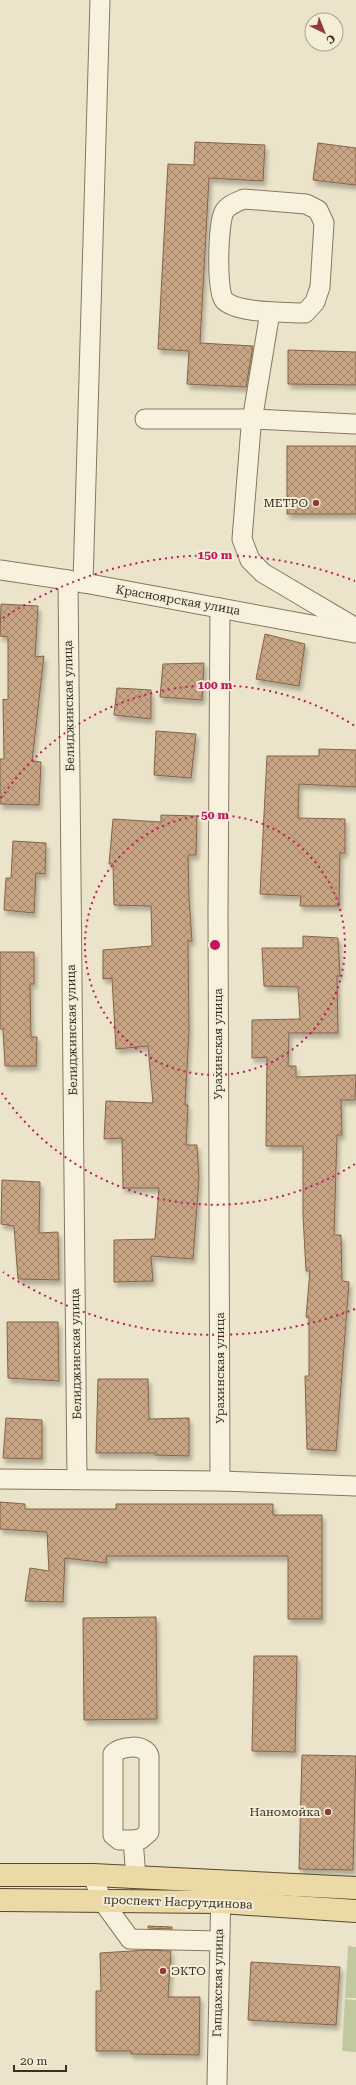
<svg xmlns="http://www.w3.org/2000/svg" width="356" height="2085" viewBox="0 0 356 2085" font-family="'Roboto Serif',serif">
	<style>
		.garden { fill: #c1c99f }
		.building { fill: url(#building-cross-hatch); stroke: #856447; filter: url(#shadow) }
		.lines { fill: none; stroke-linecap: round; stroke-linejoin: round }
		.minor-casing { stroke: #877860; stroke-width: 21 }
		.major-casing { stroke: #564633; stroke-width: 24 }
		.minor { stroke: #f7f1dd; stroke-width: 19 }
		.major { stroke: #ebdaa6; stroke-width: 22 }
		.ring { fill: none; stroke: #c2185b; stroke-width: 2; stroke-dasharray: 2 4 }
		.poi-dot { fill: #923a34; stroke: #f4eed9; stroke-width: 1.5 }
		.labels { text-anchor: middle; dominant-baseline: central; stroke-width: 4; stroke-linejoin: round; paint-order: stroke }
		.poi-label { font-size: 12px; fill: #392f22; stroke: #f4eed9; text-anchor: end }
		.street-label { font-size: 12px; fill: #392f22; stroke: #f4eed9 }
		.centre { fill: #c2185b; stroke: #f4eed9; stroke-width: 2 }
		.ring-label { font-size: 12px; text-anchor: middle; font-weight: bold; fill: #c2185b; stroke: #f4eed9; stroke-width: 4; stroke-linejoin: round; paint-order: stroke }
	</style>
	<defs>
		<pattern id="building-cross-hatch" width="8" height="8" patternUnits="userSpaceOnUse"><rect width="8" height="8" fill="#c7a483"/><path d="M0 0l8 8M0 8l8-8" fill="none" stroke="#a3866b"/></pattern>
		<filter id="shadow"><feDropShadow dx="2.5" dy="4.5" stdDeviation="2" flood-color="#0004"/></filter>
	</defs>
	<rect width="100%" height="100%" fill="#ece4ca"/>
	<g class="garden">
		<polygon points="348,1946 356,1947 356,1998 345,1998"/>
		<polygon points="345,1999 356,2000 356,2052 342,2051"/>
	</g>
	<g class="building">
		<polygon points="195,142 265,145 263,181 209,178 200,343 253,346 246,387 187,384 189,351 158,349 168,164 194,165"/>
		<polygon points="318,143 356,148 356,185 313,180"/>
		<polygon points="288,350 356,352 356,385 288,384"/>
		<rect x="287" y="446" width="69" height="68"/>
		<polygon points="1,604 38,606 35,657 44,656 32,761 41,762 39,805 0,804 0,759 4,759 3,699 8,700 8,637 0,636"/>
		<polygon points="265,634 305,644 299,686 256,679"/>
		<polygon points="204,663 202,700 160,697 163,664"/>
		<polygon points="117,688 151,690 151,719 114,715"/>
		<polygon points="156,731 196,734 191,778 154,775"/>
		<polygon points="319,749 356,750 356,787 299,784 298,818 345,819 345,853 340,853 339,906 300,906 301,896 260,894 267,756 319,756"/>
		<polygon points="161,815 197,816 196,855 188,855 189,898 192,941 188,941 189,1031 185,1105 188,1105 186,1145 197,1145 199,1178 193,1259 151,1256 153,1281 114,1282 114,1240 155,1239 159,1188 123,1188 122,1138 104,1139 106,1101 153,1103 148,1046 116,1049 112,978 103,979 103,950 152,946 151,906 114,905 113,864 109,864 113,819 161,822"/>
		<polygon points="13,841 46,843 45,874 36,873 34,913 4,910 6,878 11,878"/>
		<polygon points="303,936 338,938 340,976 337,976 338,1033 289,1033 288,1066 296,1066 296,1077 356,1075 355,1100 341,1100 342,1135 337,1135 334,1235 341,1235 342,1281 349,1282 336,1451 307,1449 305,1376 309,1376 309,1318 306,1317 310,1271 306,1271 303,1215 303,1146 266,1146 267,1057 252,1058 252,1020 300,1019 298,987 264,986 262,948 303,948"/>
		<polygon points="0,952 34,952 34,984 30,984 31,1037 37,1037 36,1066 5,1066 3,1029 0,1029"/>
		<polygon points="2,1180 40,1182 39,1233 58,1232 59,1280 18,1279 14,1226 1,1224"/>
		<polygon points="7,1322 58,1322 59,1381 8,1378"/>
		<polygon points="98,1379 148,1379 149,1419 189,1418 189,1456 155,1455 155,1453 96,1453"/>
		<polygon points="6,1418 42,1420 42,1459 3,1458"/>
		<polygon points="0,1502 25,1504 25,1509 116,1509 116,1504 273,1504 273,1515 322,1515 322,1619 288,1619 288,1556 106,1556 107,1563 65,1558 63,1602 25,1601 30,1568 49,1571 47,1532 0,1529"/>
		<polygon points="156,1617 157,1719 84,1720 83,1618"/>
		<polygon points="254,1656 297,1656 295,1752 252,1751"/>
		<polygon points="302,1755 356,1756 353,1870 299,1869"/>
		<polygon points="148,1926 172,1927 172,1929 148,1928"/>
		<polygon points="147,1950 171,1951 168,1997 200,1997 199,2055 131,2054 131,2051 96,2051 96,1991 101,1991 100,1953"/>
		<polygon points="251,1962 340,1967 336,2025 248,2020"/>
	</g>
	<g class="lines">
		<g class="minor-casing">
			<g id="minor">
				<path d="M244,199L306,204L318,210L324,223L320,287L315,302L305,313C287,312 237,314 224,300C216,291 218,224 224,212C228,205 237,202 244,199Z"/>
				<polyline points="270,312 251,427 242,539 250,560 263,573 356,628"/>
				<polyline points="145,419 254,419 354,424"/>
				<polyline points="0,570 68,580 355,633"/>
				<polyline points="68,580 77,1479"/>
				<polyline points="83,583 100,0"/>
				<polyline points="220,608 218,911 220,1481"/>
				<polyline points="0,1479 220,1481 356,1486"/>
				<path d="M133,1840H119L113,1835V1754C120,1746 145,1743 149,1756V1832L141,1839L133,1840L136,1877"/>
				<polyline points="93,1875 101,1899 130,1939 219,1941"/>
				<polyline points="217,2085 221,1886"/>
			</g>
		</g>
		<g class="major-casing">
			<g id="major">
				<polyline points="0,1875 93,1875 356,1888"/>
				<polyline points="0,1900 220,1902 356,1911"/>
			</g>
		</g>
		<use href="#minor" class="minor"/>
		<use href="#major" class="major"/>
	</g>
	<g class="ring">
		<circle cx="215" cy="945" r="130"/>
		<path d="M355 1164A260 260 0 0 1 1 1092M1 798A260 260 0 0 1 355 726"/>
		<path d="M355 1309A390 390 0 0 1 3 1272M3 618A390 390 0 0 1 355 581"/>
	</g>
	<g class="poi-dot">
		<circle cx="316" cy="503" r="4"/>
		<circle cx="328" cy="1812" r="4"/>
		<circle cx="163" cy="1971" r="4"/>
	</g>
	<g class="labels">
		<g class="poi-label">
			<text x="308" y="503">МЕТРО</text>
			<text x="320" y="1812">Наномойка</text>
			<text x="171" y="1971" text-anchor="start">ЭКТО</text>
		</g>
		<g class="street-label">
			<text transform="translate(178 600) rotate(10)">Красноярская улица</text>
			<text transform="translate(69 706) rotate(-91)">Белиджинская улица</text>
			<text transform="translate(72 1030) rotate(-91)">Белиджинская улица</text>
			<text transform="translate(218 1044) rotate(-90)">Урахинская улица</text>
			<text transform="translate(76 1354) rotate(-91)">Белиджинская улица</text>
			<text transform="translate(220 1368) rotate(-90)">Урахинская улица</text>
			<text transform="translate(178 1902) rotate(2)">проспект Насрутдинова</text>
			<text transform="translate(218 1983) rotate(-89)">Гапцахская улица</text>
		</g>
	</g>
	<circle cx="215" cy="945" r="6" class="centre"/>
	<g class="ring-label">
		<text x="215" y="559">150 m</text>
		<text x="215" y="689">100 m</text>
		<text x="215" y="819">50 m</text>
	</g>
	<g transform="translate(324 32) rotate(137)"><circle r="19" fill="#f4eed9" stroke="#a9a290"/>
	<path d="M0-3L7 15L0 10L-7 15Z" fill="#923a34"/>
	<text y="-6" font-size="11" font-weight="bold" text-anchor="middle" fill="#392f22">С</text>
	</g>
	<path d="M14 2065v6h52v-6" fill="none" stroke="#392f22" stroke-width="2"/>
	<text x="20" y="2065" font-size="12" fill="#392f22" stroke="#f4eed9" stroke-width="3" paint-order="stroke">20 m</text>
</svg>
